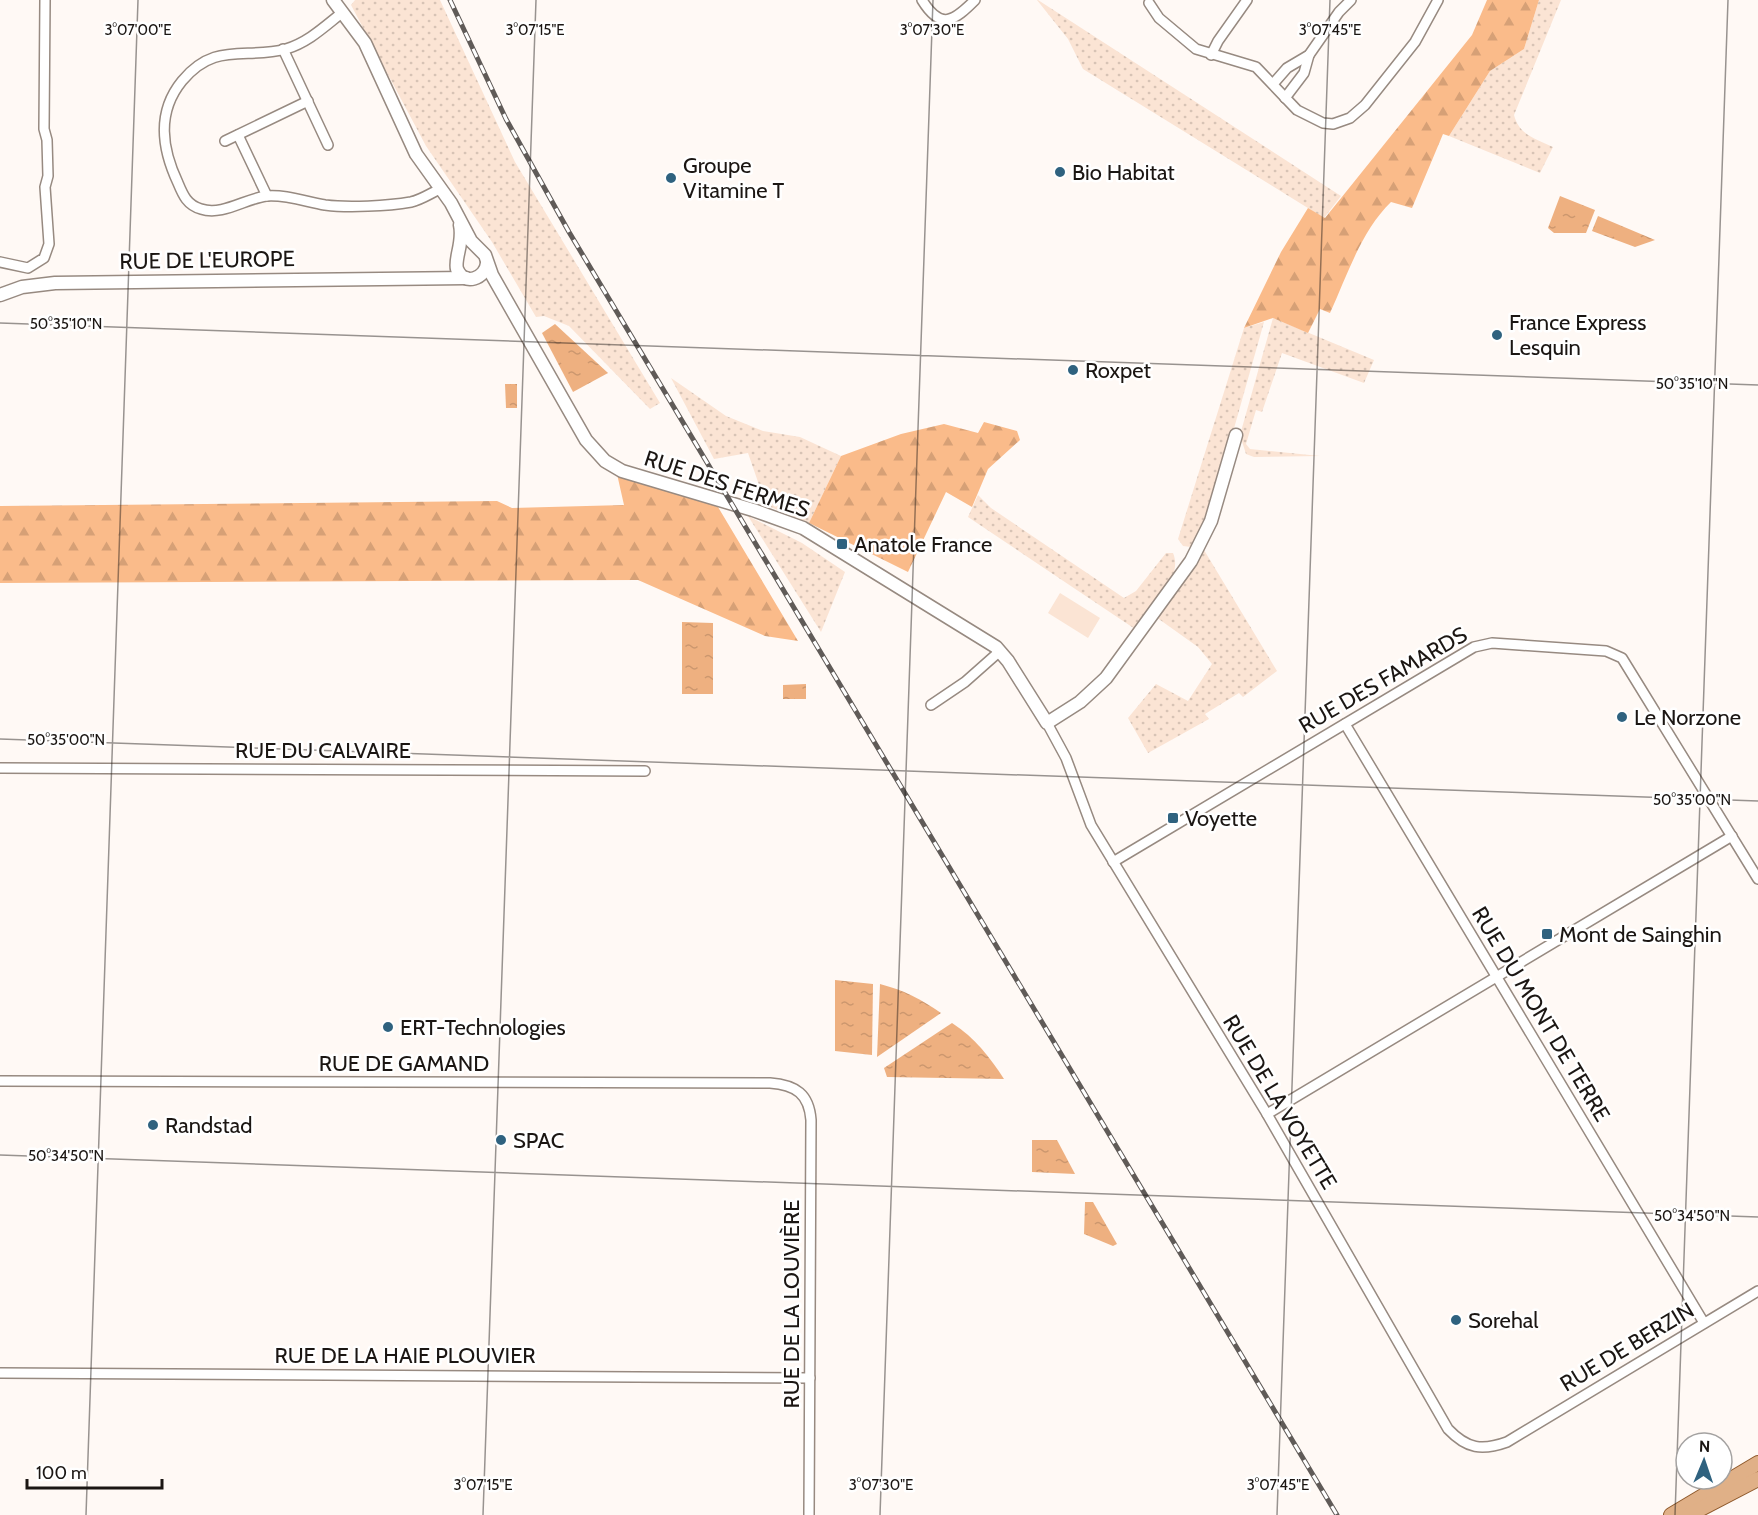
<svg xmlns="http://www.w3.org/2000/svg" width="1758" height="1515" viewBox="0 0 1758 1515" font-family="Cabin,sans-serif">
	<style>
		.grass { fill: url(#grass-dots) }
		.forest { fill: url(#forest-firs) }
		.pitch { fill: #fbe4d4 }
		.water { fill: url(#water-ripples) }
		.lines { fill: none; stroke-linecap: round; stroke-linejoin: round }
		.street-casing { stroke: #978a81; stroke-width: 12 }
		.secondary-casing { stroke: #978a81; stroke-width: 15 }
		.primary-casing { stroke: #8e582a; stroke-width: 16 }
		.street { stroke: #fff; stroke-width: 9 }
		.secondary { stroke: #fff; stroke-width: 12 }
		.primary { stroke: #e0b087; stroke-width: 14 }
		.rail-casing { stroke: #605b58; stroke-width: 5 }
		.rail { stroke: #fff; stroke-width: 3; stroke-dasharray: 9; stroke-linecap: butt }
		.ticks { fill: none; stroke: #1b1613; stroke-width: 1.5; stroke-opacity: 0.45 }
		.poi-dot { fill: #2f627f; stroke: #fff; stroke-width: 2 }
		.labels { text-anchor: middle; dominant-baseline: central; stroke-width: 5; stroke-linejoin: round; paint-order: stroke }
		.poi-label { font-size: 22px; fill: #1b1613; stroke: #fff; text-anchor: start }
		.street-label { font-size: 22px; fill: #1b1613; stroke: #fff }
		.ticks-label { font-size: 15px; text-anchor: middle; fill: #1b1613; stroke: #fff; stroke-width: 5; stroke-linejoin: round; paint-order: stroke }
	</style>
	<defs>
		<pattern id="grass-dots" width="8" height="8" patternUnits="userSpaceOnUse" patternTransform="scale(1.5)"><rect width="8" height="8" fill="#fbe4d4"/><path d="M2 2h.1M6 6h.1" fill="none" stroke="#d7c3b5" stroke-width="1.8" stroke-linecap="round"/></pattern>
		<pattern id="forest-firs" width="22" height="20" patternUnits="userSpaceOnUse" patternTransform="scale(1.5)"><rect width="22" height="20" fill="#fabb8a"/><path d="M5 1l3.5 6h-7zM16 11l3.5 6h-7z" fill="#d6a076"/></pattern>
		<pattern id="water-ripples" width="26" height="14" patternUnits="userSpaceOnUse" patternTransform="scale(1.5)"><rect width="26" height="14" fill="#eeb080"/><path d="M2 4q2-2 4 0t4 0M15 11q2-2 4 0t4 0" fill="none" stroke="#cc976e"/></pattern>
	</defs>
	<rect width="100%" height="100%" fill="#fff9f5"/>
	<g class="grass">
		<polygon points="355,0 440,0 515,162 660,403 650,409 569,326 544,316 536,317 492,242 426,146 351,5"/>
		<polygon points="1037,0 1038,0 1341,196 1324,218 1083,69 1068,39"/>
		<path d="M1539,0H1561L1514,115C1519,135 1536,139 1553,147L1540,173L1449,136L1490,71L1524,49Z"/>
		<polygon points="1273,318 1374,360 1364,383 1282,353 1262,412 1256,410 1246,444 1250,449 1320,456 1254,457 1246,454 1240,435"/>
		<polygon points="1264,322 1211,510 1191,547 1183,546 1178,539 1244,328"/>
		<polygon points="671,378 726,416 763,431 800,437 841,456 809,523 766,505 748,453 714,459"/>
		<path d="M978,495L991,508L1124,598L1136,591L1166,553H1173C1184,578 1150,609 1135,629L968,517Z"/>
		<polygon points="748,516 802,543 845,572 821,632"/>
		<polygon points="1204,550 1277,671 1243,697 1239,693 1205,714 1209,719 1148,753 1128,718 1156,684 1188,701 1212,664 1198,647 1156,617"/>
	</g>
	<g class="forest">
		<path d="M1487,0H1539L1524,49L1490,71L1449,136L1443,134L1412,208L1391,202C1361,231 1347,276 1330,313L1320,309L1308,333L1273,318L1244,328L1281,252L1308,208L1325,218L1472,35Z"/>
		<polygon points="984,422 1017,431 1020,440 988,469 972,507 946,492 908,572 809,523 841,456 901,434 944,424 978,433"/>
		<polygon points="617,474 718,507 798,641 765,636 638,580 0,583 0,506 497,501 512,508 624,505"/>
	</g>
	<polygon class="pitch" points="1060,593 1100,618 1088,638 1048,613"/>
	<g class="water">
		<polygon points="1560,196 1595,210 1586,233 1554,233 1548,228"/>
		<polygon points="1598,216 1655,240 1635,247 1592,231"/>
		<polygon points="555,324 608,373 573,392 542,333"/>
		<polygon points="505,384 517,384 517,408 506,408"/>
		<polygon points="682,622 713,623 713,694 682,694"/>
		<polygon points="806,684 806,699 783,699 783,685"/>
		<polygon points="835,980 873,984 872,1055 835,1051"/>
		<path d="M880,984C903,990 921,999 941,1013L877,1057Z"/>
		<path d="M952,1023C975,1038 989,1056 1004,1079L887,1077L884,1068Z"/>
		<polygon points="1032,1140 1057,1140 1075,1174 1032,1172"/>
		<polygon points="1085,1202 1093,1202 1117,1244 1113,1246 1084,1234"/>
	</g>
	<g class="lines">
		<g class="street-casing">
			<g id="street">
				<path d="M922,0C941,31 954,21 975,0"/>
				<polyline points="1149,3 1159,18 1196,49 1256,67 1297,110 1323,123 1333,124 1350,118 1365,105 1415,42 1438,0"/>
				<path d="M343,12C325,26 309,42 286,49C245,60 215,41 182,81C156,113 162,149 178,183C183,195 187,205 201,209C222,216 245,199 266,196C285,194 307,202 325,205C348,208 388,206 411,202C421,200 431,193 440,189"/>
				<polyline points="283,49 328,145"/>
				<polyline points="1211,55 1218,41 1247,0"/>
				<polyline points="1273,84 1287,68 1309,55 1339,12 1351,0"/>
				<polyline points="1285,98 1304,73 1309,55"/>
				<polyline points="238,135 267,196"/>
				<polyline points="225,141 308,101"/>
				<polyline points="0,262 28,268 44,258 49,244 45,187 48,176 47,140 44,129 45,0"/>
				<polyline points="931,705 965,682 1000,651"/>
				<path d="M1047,723L1066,758L1091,825L1267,1114L1448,1429C1467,1449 1482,1451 1507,1442L1758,1291"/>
				<polyline points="1345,724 1704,1323"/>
				<polyline points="0,768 645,771"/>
				<polyline points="1113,862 1474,647 1492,643 1606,651 1622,658 1758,879"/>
				<path d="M0,1081L770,1083C796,1085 809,1094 811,1120L809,1515"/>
				<polyline points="1267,1114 1732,836"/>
				<polyline points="0,1373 810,1378"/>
			</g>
		</g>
		<g class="secondary-casing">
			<g id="secondary">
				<polyline points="333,0 365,43 416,154 451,203 471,241 485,255 492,275 586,440 605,461 622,471 753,510 803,528 996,647 1008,661 1047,723 1080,702 1106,678 1191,561 1211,521 1236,435"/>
				<path d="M460,225C464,242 454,259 457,269C464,287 486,278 487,263"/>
				<polyline points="0,295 22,287 55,283 466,278"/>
			</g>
		</g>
		<g class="primary-casing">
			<g id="primary">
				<polyline points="1671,1515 1758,1463"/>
				<polyline points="1689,1515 1758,1479"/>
			</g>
		</g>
		<use href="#street" class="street"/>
		<use href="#secondary" class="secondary"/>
		<use href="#primary" class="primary"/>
		<g class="rail-casing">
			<polyline id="rail" points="450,0 506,119 569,232 1337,1515"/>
		</g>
		<use href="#rail" class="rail"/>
	</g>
	<path class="ticks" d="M0,323L1758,385M0,739L1758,801M0,1155L1758,1217M86,1515L138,0M483,1515L536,0M880,1515L933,0M1277,1515L1330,0M1675,1515L1728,0"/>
	<g class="poi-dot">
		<circle cx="1060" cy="172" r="6"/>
		<circle cx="671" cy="178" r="6"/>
		<circle cx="1497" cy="335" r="6"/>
		<circle cx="1073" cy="370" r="6"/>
		<rect x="836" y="538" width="12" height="12" rx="3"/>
		<circle cx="1622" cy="717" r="6"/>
		<rect x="1167" y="812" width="12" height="12" rx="3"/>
		<rect x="1541" y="928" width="12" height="12" rx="3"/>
		<circle cx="388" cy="1027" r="6"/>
		<circle cx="153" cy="1125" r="6"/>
		<circle cx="501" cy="1140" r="6"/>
		<circle cx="1456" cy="1320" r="6"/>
	</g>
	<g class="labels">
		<g class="poi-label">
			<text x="683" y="165">Groupe<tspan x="683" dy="25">Vitamine T</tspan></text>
			<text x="1072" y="172">Bio Habitat</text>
			<text x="1509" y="322">France Express<tspan x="1509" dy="25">Lesquin</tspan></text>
			<text x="1085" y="370">Roxpet</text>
			<text x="854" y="544">Anatole France</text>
			<text x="1634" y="717">Le Norzone</text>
			<text x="1185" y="818">Voyette</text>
			<text x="1559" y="934">Mont de Sainghin</text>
			<text x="400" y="1027">ERT-Technologies</text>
			<text x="165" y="1125">Randstad</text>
			<text x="513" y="1140">SPAC</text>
			<text x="1468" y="1320">Sorehal</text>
		</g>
		<g class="street-label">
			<text transform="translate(207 260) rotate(-1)">RUE DE L'EUROPE</text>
			<text transform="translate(727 484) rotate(18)">RUE DES FERMES</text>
			<text transform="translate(1383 680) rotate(-30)">RUE DES FAMARDS</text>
			<text x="323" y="750">RUE DU CALVAIRE</text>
			<text transform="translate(1541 1014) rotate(59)">RUE DU MONT DE TERRE</text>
			<text x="404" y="1063">RUE DE GAMAND</text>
			<text transform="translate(1280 1102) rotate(59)">RUE DE LA VOYETTE</text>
			<text transform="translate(791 1304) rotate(-90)">RUE DE LA LOUVIÈRE</text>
			<text transform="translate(1627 1347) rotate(-31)">RUE DE BERZIN</text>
			<text x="405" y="1355">RUE DE LA HAIE PLOUVIER</text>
		</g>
	</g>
	<g class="ticks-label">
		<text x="138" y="35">3°07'00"E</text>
		<text x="535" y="35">3°07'15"E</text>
		<text x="932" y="35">3°07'30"E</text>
		<text x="1330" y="35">3°07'45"E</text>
		<text x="66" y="329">50°35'10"N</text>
		<text x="1692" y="389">50°35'10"N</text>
		<text x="66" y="745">50°35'00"N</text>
		<text x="1692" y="805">50°35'00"N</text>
		<text x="66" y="1161">50°34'50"N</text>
		<text x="1692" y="1221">50°34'50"N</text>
		<text x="483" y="1490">3°07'15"E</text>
		<text x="881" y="1490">3°07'30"E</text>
		<text x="1278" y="1490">3°07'45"E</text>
	</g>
	<g transform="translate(1704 1461) rotate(2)"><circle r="28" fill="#ffffff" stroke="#a4a2a1" stroke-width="1.5"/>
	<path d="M0-4.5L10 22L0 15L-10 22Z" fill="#2f627f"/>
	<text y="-9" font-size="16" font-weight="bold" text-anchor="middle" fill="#1b1613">N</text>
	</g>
	<path d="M27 1479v9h135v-9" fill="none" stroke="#1b1613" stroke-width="3"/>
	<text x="36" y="1479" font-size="18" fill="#1b1613" stroke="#ffffff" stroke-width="4.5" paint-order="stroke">100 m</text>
</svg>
